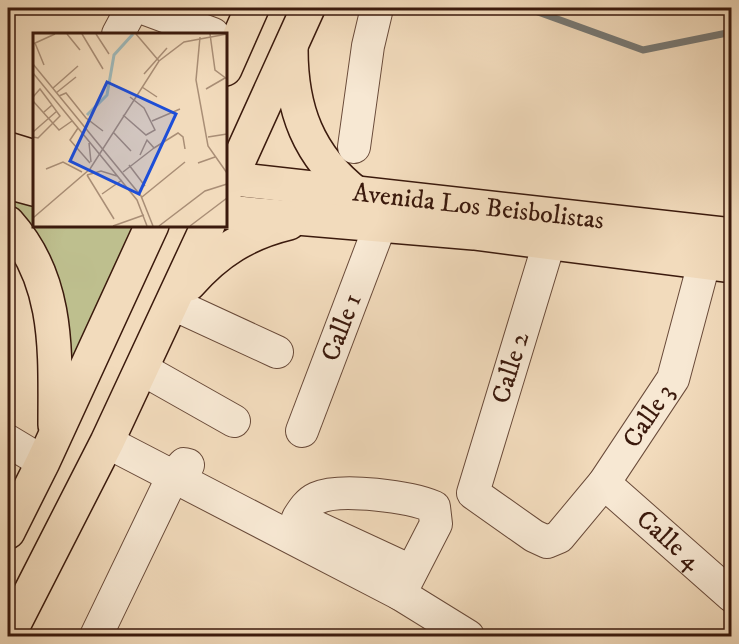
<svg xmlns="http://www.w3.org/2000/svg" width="739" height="644" viewBox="0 0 739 644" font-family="'IM FELL DW Pica',serif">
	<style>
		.green { fill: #bebf8e; stroke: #7c6c4e; stroke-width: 1.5 }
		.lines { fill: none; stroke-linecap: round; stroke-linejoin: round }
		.stream { stroke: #777975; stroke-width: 7 }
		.minor-casing { stroke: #694a39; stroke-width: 34 }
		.major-casing { stroke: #3b1a0d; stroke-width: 36 }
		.minor { stroke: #f7e8d3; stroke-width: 32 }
		.major { stroke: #f2dbbc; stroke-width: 33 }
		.labels { text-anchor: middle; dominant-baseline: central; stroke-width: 5; stroke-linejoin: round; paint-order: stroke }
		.street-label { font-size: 26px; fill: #3b1a0d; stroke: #f7e8d3 }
		.inset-river { fill: none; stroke: #9fb9ba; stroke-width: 3 }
		.inset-road { fill: none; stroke: #a98e76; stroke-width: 1.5 }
		.view { fill: #1d4ed8; fill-opacity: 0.15; stroke: #1d4ed8; stroke-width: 3 }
		.inset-edge { fill: none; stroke: #3b1a0d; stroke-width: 3 }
	</style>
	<rect width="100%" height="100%" fill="#f2dbbc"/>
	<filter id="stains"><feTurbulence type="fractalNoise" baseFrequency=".00333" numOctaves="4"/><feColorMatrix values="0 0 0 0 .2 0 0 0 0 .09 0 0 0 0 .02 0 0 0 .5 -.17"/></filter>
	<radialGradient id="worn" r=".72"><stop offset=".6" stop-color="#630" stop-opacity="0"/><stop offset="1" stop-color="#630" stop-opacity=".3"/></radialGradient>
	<polygon class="green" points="8,198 34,203 34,225 137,225 62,390 8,211"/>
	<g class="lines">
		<polyline class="stream" points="527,8 643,50 732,32"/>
		<g class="minor-casing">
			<g id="minor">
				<polyline points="143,8 213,34"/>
				<polyline points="118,34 132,8"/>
				<polyline points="354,147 368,46 377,8"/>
				<path id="s1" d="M549,243L473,493L534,536L547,542L559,537L604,483L673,379L704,263L707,237"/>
				<polyline points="173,304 277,352"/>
				<polyline points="142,369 234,421"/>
				<path id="s2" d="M302,431L381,223"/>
				<polyline points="8,441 43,462"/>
				<path d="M107,442L400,594L436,524L434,507C411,497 341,487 317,498C308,502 303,510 298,518"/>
				<path id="s3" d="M604,483L732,596"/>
				<polyline points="303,521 411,571"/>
				<polyline points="400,594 468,636"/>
				<polyline points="96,636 173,476 184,464 188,465"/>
			</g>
		</g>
		<g class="major-casing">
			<g id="major">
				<path d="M291,49C291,109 308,156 357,194"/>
				<polyline points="225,69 252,8"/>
				<polyline points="8,149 34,157"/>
				<path id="s4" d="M225,178L732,235"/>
				<polyline points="8,182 34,189"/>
				<polyline points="225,191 308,8"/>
				<polyline points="225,212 474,233 732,266"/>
				<path d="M8,223C60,281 55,353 55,425"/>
				<path d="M189,284C217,252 247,233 289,223"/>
				<polyline points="8,532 43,462 152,225"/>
				<polyline points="8,636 107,442 208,225"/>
			</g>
		</g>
		<use href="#minor" class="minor"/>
		<use href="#major" class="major"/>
	</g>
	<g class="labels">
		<g class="street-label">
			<text stroke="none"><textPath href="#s4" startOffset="255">Avenida Los Beisbolistas</textPath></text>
			<text stroke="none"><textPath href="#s2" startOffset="111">Calle 1</textPath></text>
			<text transform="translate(511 368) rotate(-73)">Calle 2</text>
			<text stroke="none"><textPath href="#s1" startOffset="514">Calle 3</textPath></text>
			<text stroke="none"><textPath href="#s3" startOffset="86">Calle 4</textPath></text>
		</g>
	</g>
	<g transform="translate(33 33)">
		<rect width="194" height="194" fill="#f2dbbc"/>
		<path class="inset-river" d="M54,82L74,62L81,22L100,1"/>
		<path class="inset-road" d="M34,1L47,17M49,1L70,36M63,1L76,21M103,1L126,28M177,1L182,37L194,46M167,4L163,47L175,113L194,140M2,10L11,32M0,11L22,1M0,31L108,163L120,193M0,40L104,167L114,193M111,41L134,15M109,54L124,64M20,55L45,33M173,56L192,45M23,60L43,44M26,63L33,60L53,85L70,98M0,64L7,56L19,72M0,68L26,97L39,88M90,82L113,102L122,97L111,75L97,64M119,88L147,76M45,95L37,107L57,130M0,99L24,78M80,99L98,118M0,104L5,105L27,83L19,72L11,79M175,104L194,101M56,110L58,129M121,115L145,100L150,104L152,116M165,130L182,124M96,132L112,153M13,136L30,129L49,139M90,139L121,115L114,107L107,122M54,142L81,186M54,142L68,138L84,143M69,161L89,147M109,164L152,129M0,185L57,136L126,28L151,9L194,1M80,193L111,182M126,193L172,158L194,151M157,193L194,165"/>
		<path class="view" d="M74,49L143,81L106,161L37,128Z"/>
		<rect width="194" height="194" class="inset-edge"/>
	</g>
	<rect width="739" height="644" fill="none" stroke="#f2dbbc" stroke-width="30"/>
	<rect x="9" y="9" width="721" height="626" fill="none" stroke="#3b1a0d" stroke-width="3"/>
	<rect x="15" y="15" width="709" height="614" fill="none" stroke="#3b1a0d" stroke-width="1.5"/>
	<rect width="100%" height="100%" filter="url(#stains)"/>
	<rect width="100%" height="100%" fill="url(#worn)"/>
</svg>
